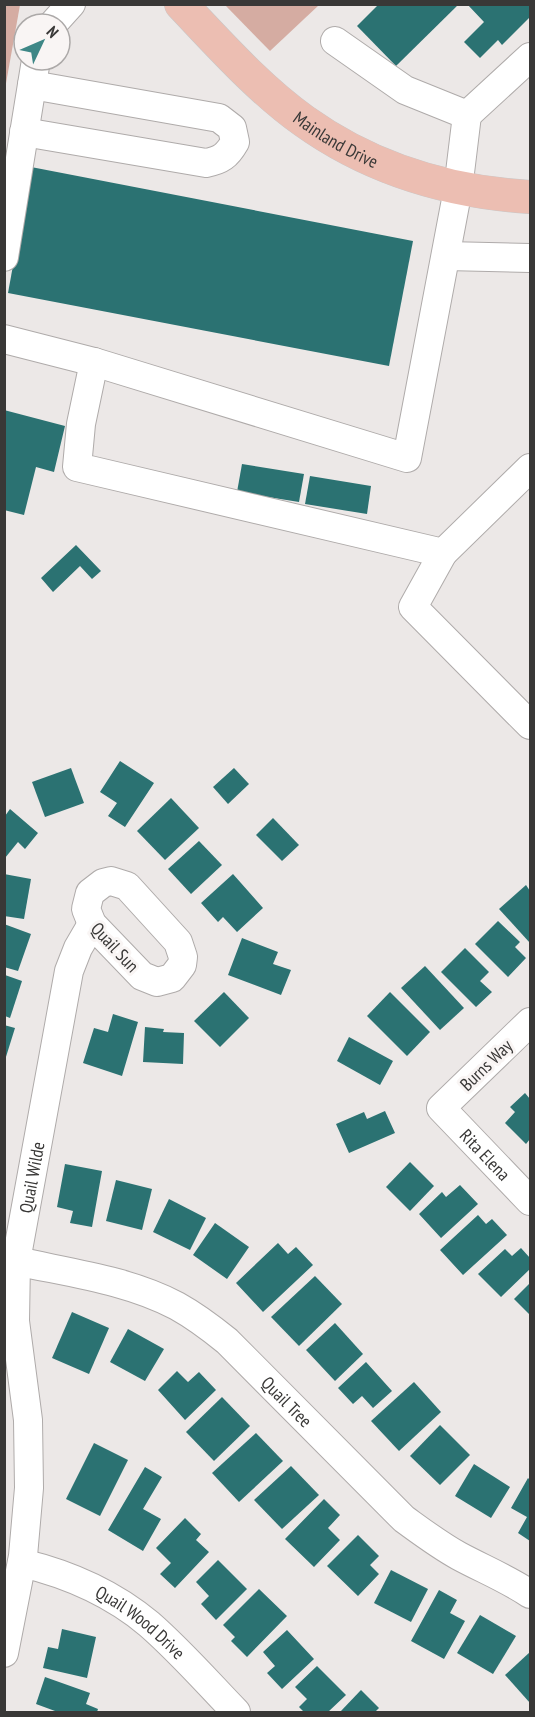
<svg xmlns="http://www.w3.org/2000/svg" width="535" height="1717" viewBox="0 0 535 1717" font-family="'PT Sans Narrow',sans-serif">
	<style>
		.green { fill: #d5aca2 }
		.building { fill: #2b7272 }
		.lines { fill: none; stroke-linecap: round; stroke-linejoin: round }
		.minor-casing { stroke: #afabaa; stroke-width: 30 }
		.major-casing { stroke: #c8c7c7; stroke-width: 34 }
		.minor { stroke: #fff; stroke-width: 28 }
		.major { stroke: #ecbeb2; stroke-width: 33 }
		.labels { text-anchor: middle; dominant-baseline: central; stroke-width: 6; stroke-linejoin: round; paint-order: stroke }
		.street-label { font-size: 18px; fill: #393837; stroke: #f9f5f4 }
	</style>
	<rect width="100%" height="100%" fill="#ece8e7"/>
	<g class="green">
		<polygon points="5,4 20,5 5,89 4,5"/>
		<polygon points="225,5 319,5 270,51"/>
	</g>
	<g class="building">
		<polygon points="379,4 459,4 396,66 357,26"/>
		<polygon points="467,4 530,4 530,17 502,45 498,40 480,58 464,42 484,22"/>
		<polygon points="31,167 413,241 389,366 8,293"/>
		<polygon points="4,410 65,426 54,472 36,467 24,515 4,510"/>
		<polygon points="242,464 304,474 299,502 237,492"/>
		<polygon points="310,476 371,486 367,514 305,504"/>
		<polygon points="76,545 101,571 92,579 80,566 53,592 41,578"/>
		<polygon points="120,761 154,783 125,827 108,816 117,803 100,792"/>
		<polygon points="71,768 84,803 45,817 32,782"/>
		<polygon points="234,768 249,784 228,804 213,787"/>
		<polygon points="171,798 199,828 165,860 137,831"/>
		<polygon points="10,809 38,833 25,849 18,842 5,858 5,816"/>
		<polygon points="273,818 299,845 282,861 256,835"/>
		<polygon points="199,841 222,865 191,894 168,869"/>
		<polygon points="4,874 31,879 24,919 4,916"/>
		<polygon points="233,874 263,908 237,932 223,917 218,922 201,903"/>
		<polygon points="526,885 530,891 530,943 499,909"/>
		<polygon points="498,921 520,942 515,947 526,958 508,977 475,944"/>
		<polygon points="4,924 31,934 18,971 4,967"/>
		<polygon points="242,938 278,952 273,964 291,970 281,995 228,975"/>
		<polygon points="465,948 489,972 480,981 492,992 476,1007 441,972"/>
		<polygon points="425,966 464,1008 440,1030 401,988"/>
		<polygon points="5,975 22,981 10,1018 5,1016"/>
		<polygon points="224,992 249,1018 220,1047 194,1021"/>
		<polygon points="390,992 430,1032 407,1056 367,1016"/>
		<polygon points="113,1014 138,1022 122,1076 83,1063 94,1028 108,1032"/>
		<polygon points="4,1025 15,1028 5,1060 4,1060"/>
		<polygon points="145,1027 164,1029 163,1032 184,1033 183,1064 143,1062"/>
		<polygon points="349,1037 393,1061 380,1085 337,1061"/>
		<polygon points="525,1093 530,1099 530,1139 526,1144 505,1123 515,1112 510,1107"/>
		<polygon points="385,1111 395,1133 349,1153 336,1124 364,1112 367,1119"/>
		<polygon points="410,1162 434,1186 410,1211 386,1187"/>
		<polygon points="65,1164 102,1171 92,1227 70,1223 73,1211 57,1207"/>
		<polygon points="116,1180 152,1189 142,1230 106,1221"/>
		<polygon points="460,1185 478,1204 441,1238 419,1214 442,1192 446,1197"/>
		<polygon points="169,1199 206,1218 190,1250 153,1232"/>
		<polygon points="478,1215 486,1224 492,1219 507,1235 463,1275 440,1250"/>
		<polygon points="215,1223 249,1247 227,1279 193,1255"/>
		<polygon points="278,1243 288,1254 296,1247 313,1265 263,1312 236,1283"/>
		<polygon points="521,1248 530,1258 530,1269 501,1297 478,1274 505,1249 512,1256"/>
		<polygon points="315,1276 342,1304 299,1346 271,1317"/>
		<polygon points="530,1283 530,1315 514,1299"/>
		<polygon points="72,1312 109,1328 89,1374 52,1358"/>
		<polygon points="335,1323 363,1354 335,1381 306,1350"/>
		<polygon points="128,1329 164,1349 145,1381 110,1362"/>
		<polygon points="366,1362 392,1391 373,1408 362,1396 353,1404 338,1388"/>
		<polygon points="177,1371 188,1382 199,1372 216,1390 185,1420 158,1390"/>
		<polygon points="414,1382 441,1412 399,1451 371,1421"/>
		<polygon points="222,1397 250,1426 214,1461 186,1432"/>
		<polygon points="440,1425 470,1455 440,1485 410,1456"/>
		<polygon points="256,1433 283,1461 239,1502 212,1473"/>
		<polygon points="94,1443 128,1460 100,1516 66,1499"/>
		<polygon points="474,1464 510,1487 491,1518 455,1496"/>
		<polygon points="291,1466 319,1495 282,1529 254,1500"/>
		<polygon points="145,1467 162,1477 143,1509 161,1519 143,1551 108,1530"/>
		<polygon points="528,1478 530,1480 530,1541 518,1533 527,1517 511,1508"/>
		<polygon points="324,1499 340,1515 328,1528 340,1540 314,1567 285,1539"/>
		<polygon points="185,1518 201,1534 196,1540 209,1552 175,1588 160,1574 171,1563 156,1548"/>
		<polygon points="358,1535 379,1556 370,1565 379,1574 358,1596 327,1566"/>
		<polygon points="218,1560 247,1589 216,1620 201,1604 209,1596 196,1582"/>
		<polygon points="391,1570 428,1589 411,1622 374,1603"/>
		<polygon points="259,1589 287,1616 247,1657 231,1641 235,1637 223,1625"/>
		<polygon points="439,1590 457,1600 450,1613 465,1621 444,1659 411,1641"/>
		<polygon points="480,1615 516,1636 493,1674 457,1653"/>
		<polygon points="62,1629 96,1637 87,1678 43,1668 48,1647 58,1649"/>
		<polygon points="287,1630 314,1659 282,1689 267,1673 275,1666 263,1652"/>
		<polygon points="530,1652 530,1703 505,1675"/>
		<polygon points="317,1666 346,1695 328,1712 304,1712 299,1707 307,1699 295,1687"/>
		<polygon points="45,1677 90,1693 86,1704 98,1709 97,1712 54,1712 55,1711 36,1704"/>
		<polygon points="361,1690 379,1708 375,1712 340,1712"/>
	</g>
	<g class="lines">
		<g class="minor-casing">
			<g id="minor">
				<polyline points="53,24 71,4"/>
				<polyline points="467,115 530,57"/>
				<path d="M24,132L206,163C221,160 227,156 235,142L232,128L219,118L32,85"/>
				<polyline points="446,256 530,258"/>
				<polyline points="4,257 36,60"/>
				<polyline points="4,339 94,362 407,458 458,189 467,115 405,90 335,41"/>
				<polyline points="94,362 81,424 77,467 443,553 530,468"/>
				<polyline points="443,553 413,607 530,725"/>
				<polygon points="111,881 127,886 178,942 183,957 182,965 172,978 157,982 142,976 92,924 86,909 90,893 103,883"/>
				<path id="s1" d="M530,1022L441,1108L530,1201"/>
				<path id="s2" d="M16,1261C70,1273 128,1280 177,1306C195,1316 211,1328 227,1341L404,1519C422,1532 439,1545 459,1556C483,1569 508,1579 530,1594"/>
				<path id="s3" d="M22,1563C68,1574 112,1593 149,1624C180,1651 208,1683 236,1712"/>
				<path id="s4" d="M4,1653L23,1556L29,1488L28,1420L15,1321L16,1261L69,971L78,948L92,924"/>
			</g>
		</g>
		<g class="major-casing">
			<g id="major">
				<path id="s5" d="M181,4C219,44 259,89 304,121C371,169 449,192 530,197"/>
			</g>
		</g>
		<use href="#minor" class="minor"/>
		<use href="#major" class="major"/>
	</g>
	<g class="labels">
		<g class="street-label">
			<text stroke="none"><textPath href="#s5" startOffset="207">Mainland Drive</textPath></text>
			<text transform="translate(115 947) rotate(47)">Quail Sun</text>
			<text transform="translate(486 1065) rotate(-44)">Burns Way</text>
			<text stroke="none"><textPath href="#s1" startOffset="188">Rita Elena</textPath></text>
			<text stroke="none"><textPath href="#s4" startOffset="480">Quail Wilde</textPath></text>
			<text stroke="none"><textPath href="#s2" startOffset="314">Quail Tree</textPath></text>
			<text stroke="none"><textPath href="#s3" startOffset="134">Quail Wood Drive</textPath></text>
		</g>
	</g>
	<rect width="535" height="1717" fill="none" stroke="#393837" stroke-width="12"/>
	<g transform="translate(42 42) rotate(46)"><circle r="28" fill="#f9f5f4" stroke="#aca9a8" stroke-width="1.5"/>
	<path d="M0-4.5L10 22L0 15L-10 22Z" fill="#3e8786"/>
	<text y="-9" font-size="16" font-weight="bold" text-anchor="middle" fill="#393837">N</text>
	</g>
</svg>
